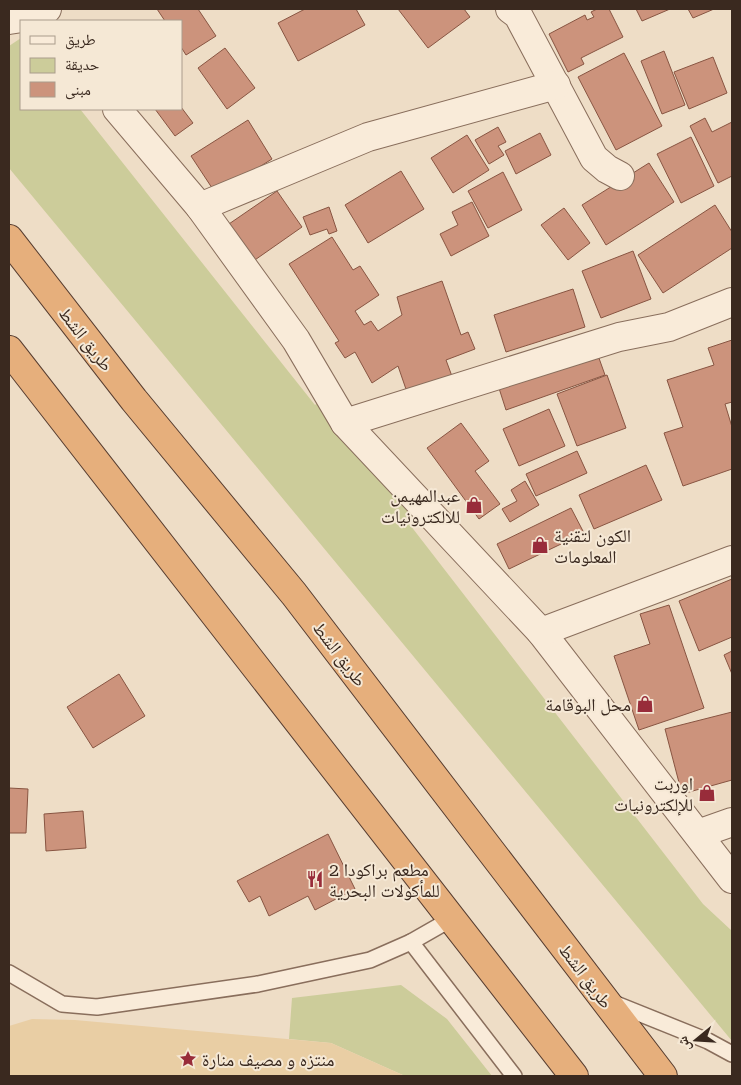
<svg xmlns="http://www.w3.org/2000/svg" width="741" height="1085" viewBox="0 0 741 1085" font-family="'Roboto Serif','Noto Naskh Arabic',serif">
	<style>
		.green { fill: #cccc9a }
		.sand { fill: #e9cea4 }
		.building { fill: #cc937c; stroke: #885542 }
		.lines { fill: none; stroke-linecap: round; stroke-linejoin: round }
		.service-casing { stroke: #896e5c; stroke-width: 18 }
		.minor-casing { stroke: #896e5c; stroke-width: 30 }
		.trunk-casing { stroke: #573d30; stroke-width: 30 }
		.service { stroke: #f9ebd9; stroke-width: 15 }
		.minor { stroke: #f9ebd9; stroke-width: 28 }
		.trunk { stroke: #e6af7c; stroke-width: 28 }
		.labels { text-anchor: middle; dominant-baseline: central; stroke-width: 4; stroke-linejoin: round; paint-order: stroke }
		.street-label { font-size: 18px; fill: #3a291f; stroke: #f5e8d5 }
		.poi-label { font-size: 18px; fill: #3a291f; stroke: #f5e8d5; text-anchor: end }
	</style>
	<rect width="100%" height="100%" fill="#eeddc6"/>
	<g class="green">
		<polygon points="21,38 21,109 80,109 315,405 320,401 413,515 407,521 703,904 732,931 732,1041 9,168 9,46"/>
		<polygon points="401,985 447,1019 492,1076 405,1076 331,1043 289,1039 292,998"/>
	</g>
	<polygon class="sand" points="32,1019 75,1020 331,1043 405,1076 9,1076 9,1026"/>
	<g class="building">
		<polygon points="157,9 198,9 216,36 186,55 181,47 181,21 165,21"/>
		<polygon points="305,9 356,9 365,25 298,61 278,23"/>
		<polygon points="398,9 464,9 470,17 428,48"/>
		<polygon points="597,9 609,9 623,37 581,58 584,64 568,72 549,34 585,15 587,20 594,17 591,12"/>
		<polygon points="636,9 670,9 642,21"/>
		<polygon points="688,9 714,9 693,18"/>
		<polygon points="225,48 255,88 227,109 198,68"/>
		<polygon points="664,51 685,105 662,114 641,61"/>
		<polygon points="624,53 662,126 616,150 578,77"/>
		<polygon points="713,57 727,93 689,109 674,72"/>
		<polygon points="181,107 193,123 175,136 155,109"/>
		<polygon points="705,118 712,132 732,122 732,176 718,183 690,126"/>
		<polygon points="248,120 272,159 216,194 191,156"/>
		<polygon points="498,127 506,142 498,146 504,155 489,164 475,140"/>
		<polygon points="540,133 551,155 516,174 505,151"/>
		<polygon points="467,135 489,170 453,193 431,158"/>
		<polygon points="691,137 714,186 681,203 657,154"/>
		<polygon points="649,163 674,202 606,245 582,205"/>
		<polygon points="401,171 424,209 368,243 345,205"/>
		<polygon points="503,172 522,210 488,228 468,191"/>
		<polygon points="277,191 302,227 252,262 226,226"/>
		<polygon points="472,202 489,236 451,256 440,234 458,225 452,212"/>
		<polygon points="715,205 732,232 732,248 663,293 638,255"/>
		<polygon points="329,207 337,231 329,234 327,229 310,235 303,217"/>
		<polygon points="564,208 590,243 568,260 541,225"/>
		<polygon points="332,237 353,270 360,266 379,295 355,311 364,325 371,321 378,331 402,315 397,297 442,281 461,335 468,332 475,349 446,360 453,379 408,395 398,366 372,383 355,352 345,358 335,343 339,341 289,264"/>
		<polygon points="633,251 651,299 601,318 582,271"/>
		<polygon points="573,289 585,327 506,352 494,315"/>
		<polygon points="732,340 732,402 725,404 732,427 732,469 683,486 664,433 683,427 667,380 714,365 708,348"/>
		<polygon points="595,347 605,375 506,410 497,382"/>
		<polygon points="607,375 626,428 577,446 557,394"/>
		<polygon points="549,409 565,446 519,466 503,429"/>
		<polygon points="461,423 489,461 475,471 500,504 479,519 427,448"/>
		<polygon points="577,451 587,473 536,496 526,474"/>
		<polygon points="646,465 662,500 594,529 579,495"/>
		<polygon points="525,481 539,505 510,522 502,509 517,501 511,490"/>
		<polygon points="571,508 584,533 509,569 497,544"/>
		<polygon points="732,579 732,637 699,651 679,601"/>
		<polygon points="669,605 704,708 639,730 614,656 650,644 640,614"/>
		<polygon points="732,651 732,674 724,655"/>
		<polygon points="119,674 145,716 93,748 67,707"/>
		<polygon points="732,712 732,780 682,794 665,729"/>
		<polygon points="9,788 28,789 26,833 9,833"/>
		<polygon points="83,811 86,848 46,851 44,814"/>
		<polygon points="328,834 355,889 315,910 308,896 269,916 260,896 249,902 237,881"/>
	</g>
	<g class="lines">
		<g class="service-casing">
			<g id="service">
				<polyline points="411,942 514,1076"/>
				<polyline points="9,973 62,1004 97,1007 258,984 370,960 411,942 453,918"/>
				<polyline points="611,1002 708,1041 732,1054"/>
			</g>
		</g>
		<g class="minor-casing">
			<g id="minor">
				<polyline points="510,9 518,15 594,158 607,169 620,176"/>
				<polyline points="9,20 35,16 47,9"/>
				<polyline points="117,109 200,207 296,340 345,423 541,632 732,879"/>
				<polyline points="200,207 368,137 556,85"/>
				<polyline points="345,423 619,337 669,327 732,302"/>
				<polyline points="541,632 732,560"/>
				<polyline points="698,834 732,822"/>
			</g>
		</g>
		<g class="trunk-casing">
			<g id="trunk">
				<polyline points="9,239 134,400 294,594 663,1076"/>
				<polyline points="9,350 574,1076"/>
			</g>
		</g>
		<use href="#service" class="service"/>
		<use href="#minor" class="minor"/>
		<use href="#trunk" class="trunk"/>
	</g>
	<defs>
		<g id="shop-bare" transform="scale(1.35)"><path d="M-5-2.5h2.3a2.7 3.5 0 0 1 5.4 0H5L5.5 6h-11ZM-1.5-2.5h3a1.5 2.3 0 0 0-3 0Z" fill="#982c3a" stroke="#f5e8d5" stroke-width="2.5" paint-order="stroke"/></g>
		<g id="restaurant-bare" transform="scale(1.35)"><path d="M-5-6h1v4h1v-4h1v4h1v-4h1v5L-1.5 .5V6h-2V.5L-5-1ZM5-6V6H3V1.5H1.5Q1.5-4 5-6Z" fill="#982c3a" stroke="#f5e8d5" stroke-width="2.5" paint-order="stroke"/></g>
		<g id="sight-bare" transform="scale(1.35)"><path d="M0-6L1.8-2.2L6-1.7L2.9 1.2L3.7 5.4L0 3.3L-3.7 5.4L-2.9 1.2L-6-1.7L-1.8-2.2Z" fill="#982c3a" stroke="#f5e8d5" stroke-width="2.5" paint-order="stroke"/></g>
	</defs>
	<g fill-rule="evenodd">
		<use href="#shop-bare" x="474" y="505"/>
		<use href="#shop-bare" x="540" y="545"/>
		<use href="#shop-bare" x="645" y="704"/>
		<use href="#shop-bare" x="707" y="793"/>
		<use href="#restaurant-bare" x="315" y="879"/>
		<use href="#sight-bare" x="188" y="1059"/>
	</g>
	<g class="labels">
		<g class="street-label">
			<text transform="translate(86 339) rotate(52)">طريق الشط</text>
			<text transform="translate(340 654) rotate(53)">طريق الشط</text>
			<text transform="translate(586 976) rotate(53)">طريق الشط</text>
		</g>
		<g class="poi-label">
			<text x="460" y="495">عبدالمهيمن<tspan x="460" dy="21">للالكترونيات</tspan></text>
			<text x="554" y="535" text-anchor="start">الكون لتقنية<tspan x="554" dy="21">المعلومات</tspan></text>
			<text x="631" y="704">محل البوقامة</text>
			<text x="693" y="783">اوربت<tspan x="693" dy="21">للإلكترونيات</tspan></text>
			<text x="329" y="869" text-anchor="start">مطعم براكودا 2<tspan x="329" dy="21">للمأكولات البحرية</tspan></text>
			<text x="202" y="1059" text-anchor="start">منتزه و مصيف منارة</text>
		</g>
	</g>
	<rect width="741" height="1085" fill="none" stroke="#3a291f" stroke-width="20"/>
	<rect x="20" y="20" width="162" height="90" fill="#f5e8d5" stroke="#aa9c8c"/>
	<rect x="30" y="36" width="25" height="8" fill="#f9ebd9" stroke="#aa9c8c"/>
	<text x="65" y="45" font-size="15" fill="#3a291f">طريق</text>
	<rect x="30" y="58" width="25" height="15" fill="#cccc9a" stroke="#aa9c8c"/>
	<text x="65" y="70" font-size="15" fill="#3a291f">حديقة</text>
	<rect x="30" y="82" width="25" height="15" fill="#cc937c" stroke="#aa9c8c"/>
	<text x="65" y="95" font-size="15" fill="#3a291f">مبنى</text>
	<g transform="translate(696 1040) rotate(252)" stroke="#f5e8d5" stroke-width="4" paint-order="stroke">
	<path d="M0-4L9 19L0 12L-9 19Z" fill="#3a291f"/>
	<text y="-8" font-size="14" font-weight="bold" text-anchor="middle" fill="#3a291f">ش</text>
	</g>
</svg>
